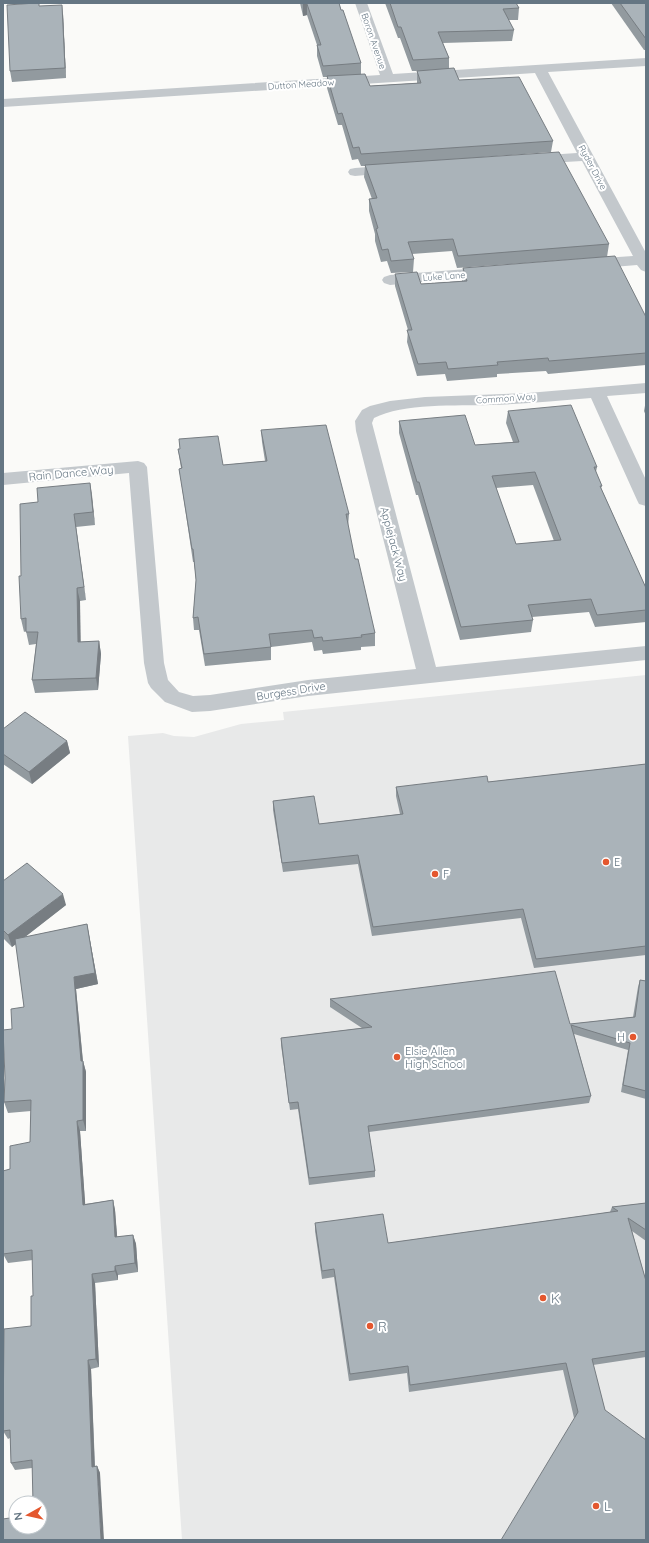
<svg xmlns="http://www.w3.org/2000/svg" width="649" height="1543" viewBox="0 0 649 1543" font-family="Quicksand,sans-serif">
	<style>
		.built { fill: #e8e9e9 }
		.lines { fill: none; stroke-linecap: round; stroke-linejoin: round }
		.minor { fill: #c3c8cc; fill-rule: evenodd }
		.wall { fill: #929a9f; fill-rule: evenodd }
		.shaded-wall { fill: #777d82 }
		.building { fill: #aab3b9; stroke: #777d82; fill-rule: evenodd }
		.poi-dot { fill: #e4572e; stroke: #fff; stroke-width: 1.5 }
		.labels { text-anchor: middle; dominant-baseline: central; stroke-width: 4; stroke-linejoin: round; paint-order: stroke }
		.far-street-label { font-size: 9px; fill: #657683; stroke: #fff }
		.street-label { font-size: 11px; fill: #657683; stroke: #fff }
		.poi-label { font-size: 11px; fill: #657683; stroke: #fff; text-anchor: start }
		.near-poi-label { font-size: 13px; fill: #657683; stroke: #fff; text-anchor: start }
	</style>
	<rect width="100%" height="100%" fill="#fafaf8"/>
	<polygon class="built" points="646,675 646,1540 182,1540 128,736 163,733 174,736 194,737 241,724 284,720 283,712"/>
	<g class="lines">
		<g class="minor">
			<polygon points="355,3 367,3 393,74 646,58 646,66 548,72 646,253 646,272 641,270 637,265 589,269 584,267 581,264 584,261 589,259 633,256 582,161 532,164 527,163 525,160 527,157 532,156 577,153 535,73 3,107 3,99 380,75"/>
			<polygon points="394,165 399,166 401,169 399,172 355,176 350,175 348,172 350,169 355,168"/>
			<polygon points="493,267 498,269 501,272 498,275 390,285 384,283 382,280 384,277 390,275"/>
			<path d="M646,383V393L607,396L646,480V506L639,504L637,500L591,398C557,401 524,404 490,405C457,406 403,403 374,418L372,423L436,667L646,646V660L308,696L210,711L192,712L165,702L151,688L148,683L144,663L129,473L3,485V473L138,461L144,463L147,467L164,663L168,680L179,692L193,696L210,695L308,680L416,669L356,431L355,421L362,410L370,406L390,401L425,397L528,393Z"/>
		</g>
	</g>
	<g class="wall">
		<polygon points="300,3 339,3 341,10 361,63 361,74 370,86 417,83 417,71 412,71 400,38 398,38 385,3 516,3 519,8 518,20 508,20 514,30 512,41 443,43 449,58 449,69 459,80 553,141 551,152 483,157 609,244 607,257 457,268 452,251 412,254 414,259 413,272 391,273 387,261 381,262 375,241 375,234 369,211 369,199 372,199 364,177 365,166 361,166 358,159 352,160 342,125 338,125 327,88 327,77 323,77 317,56 317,45 307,15 303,16"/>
		<polygon points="611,3 646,3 646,50 644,50"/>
		<polygon points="39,6 63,14 66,78 12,82 10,71"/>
		<polygon points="463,268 646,317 646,365 548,374 546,371 497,374 497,377 447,381 445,374 417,376 407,342 408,330 395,286 395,274 421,284 462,281"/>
		<polygon points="646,400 646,416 644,411"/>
		<path d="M508,411L597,467L596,472L602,486L601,488L646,588V622L595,627L589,612L532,617L533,620L531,632L460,640L418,495H416L399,433V421L475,445L513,442L506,423ZM533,485L554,541L516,544L496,488Z"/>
		<polygon points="261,430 349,514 348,527 355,559 375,633 375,646 361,647 361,650 323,654 322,650 314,651 312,642 271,647 271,660 205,666 199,630 194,630 193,618 196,580 194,562 193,562 181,481 179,469 181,468 178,449 223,465 265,461 262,442"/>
		<polygon points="90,483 95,525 76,527 86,600 80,601 80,642 99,641 101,654 98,690 35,693 32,680 36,644 29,645 26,631 24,632 21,619 38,502"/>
		<polygon points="3,729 67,741 70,753 32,784 3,764"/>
		<polygon points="646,764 646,955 534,968 521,918 372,936 358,864 283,872 273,810 273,801 319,824 400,814 396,796 396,787 488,782"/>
		<polygon points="3,881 66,905 25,937 87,924 98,984 76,989 83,1061 86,1072 86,1131 80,1131 85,1204 113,1200 115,1210 117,1237 133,1235 136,1244 138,1272 118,1275 118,1280 95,1283 99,1367 91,1369 95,1466 97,1466 100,1473 40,1527 32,1468 15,1470 11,1463 10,1438 8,1439 3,1431 31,1326 33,1296 33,1260 8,1263 3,1254 10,1169 30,1142 31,1111 8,1113 4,1102 5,1078 12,1029 24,1007 16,944 12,947 3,938"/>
		<polygon points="640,980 646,981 646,1099 621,1092 628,1050 574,1034 591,1096 589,1103 369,1132 375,1171 375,1177 309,1185 298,1109 290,1110 281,1045 281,1038 362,1028 330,1007 330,999 570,1024 633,1017 638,987"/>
		<polygon points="646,1203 646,1241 632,1231 646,1281 646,1357 593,1365 605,1410 574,1418 563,1370 409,1392 407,1373 349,1381 334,1277 322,1279 315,1231 315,1223 388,1243 610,1212 612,1207"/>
	</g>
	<g class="shaded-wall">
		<polygon points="303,4 307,4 307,15 303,16"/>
		<polygon points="62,5 63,14 66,78 65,68"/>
		<polygon points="90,483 92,495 95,525 93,512"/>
		<polygon points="74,514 76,527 86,600 84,587"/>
		<polygon points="77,588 80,601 81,654 78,642"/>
		<polygon points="99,641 101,654 98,690 96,678"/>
		<polygon points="67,741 70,753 32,784 29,772"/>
		<polygon points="63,894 66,905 12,947 8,935"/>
		<polygon points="87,924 98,984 76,989 83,1063 83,1061 86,1072 86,1131 83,1120 81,1061 74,977"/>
		<polygon points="77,1121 80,1131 86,1215 83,1205"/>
		<polygon points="113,1200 115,1210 118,1247 115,1237"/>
		<polygon points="133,1235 136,1244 138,1272 135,1263"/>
		<polygon points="115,1266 118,1275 118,1280 115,1271"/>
		<polygon points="92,1274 95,1283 99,1367 96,1359"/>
		<polygon points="88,1360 91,1369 95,1474 92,1467"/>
		<polygon points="97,1466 100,1473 104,1540 101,1540"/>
	</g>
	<g class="building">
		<polygon points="36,3 39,3 39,6 62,5 65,68 10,71 7,5"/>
		<polygon points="303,3 339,3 341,10 343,10 361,63 323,66 317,45 321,45 307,4 303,4"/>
		<polygon points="390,3 516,3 519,8 503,9 514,30 438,32 449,58 413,60 401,27 398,27"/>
		<polygon points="620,3 646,3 646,39"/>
		<polygon points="454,68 459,80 519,77 553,141 361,154 359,147 353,148 342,113 338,114 327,76 365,74 370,86 421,83 417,71"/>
		<polygon points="559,152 609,244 458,256 453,239 408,242 414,259 391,261 388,249 382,250 376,229 378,228 369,199 377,198 365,165"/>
		<polygon points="615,256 646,317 646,353 549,361 548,358 497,362 498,365 448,369 446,362 418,364 407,330 412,330 395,274 417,272 421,284 467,281 463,268"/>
		<path d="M571,405L597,467H594L602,486H600L646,588V610L597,615L591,599L528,605L533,620L461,627L419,482H417L399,421L465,415L475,445L519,442L508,411ZM535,472L561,540L516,544L492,476Z"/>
		<polygon points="326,425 349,514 346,514 355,559 358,559 375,633 361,635 362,637 323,641 322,637 314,638 312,630 269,634 271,647 204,654 198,617 193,618 196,580 193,549 192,549 179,469 182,468 178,449 180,449 179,439 218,436 223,465 267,461 261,430"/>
		<polygon points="90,483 93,512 74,514 84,587 77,588 78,642 99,641 96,678 32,680 38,632 26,632 26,618 21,619 19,576 21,576 20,504 38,502 37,488"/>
		<polygon points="25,712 67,741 29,772 3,754 3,729"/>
		<polygon points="646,764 646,946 536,959 523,909 373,927 358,855 282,863 273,801 314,796 319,824 403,814 396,787 487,776 488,782"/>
		<polygon points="27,863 63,894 8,935 3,930 3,881"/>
		<polygon points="87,924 95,973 74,977 81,1061 83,1061 83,1120 77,1121 83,1205 113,1200 115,1237 133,1235 135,1263 115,1266 115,1271 92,1274 96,1359 88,1360 92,1467 97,1466 101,1540 3,1540 3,1519 16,1517 16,1527 40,1527 40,1503 33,1503 32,1460 11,1463 10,1430 3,1431 4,1329 31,1326 31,1296 33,1296 32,1250 3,1254 3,1171 10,1169 10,1146 30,1142 31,1100 4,1102 5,1078 3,1030 12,1029 11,1009 24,1007 15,939"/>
		<polygon points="555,971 570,1024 635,1017 640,980 646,981 646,1091 623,1085 630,1043 571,1025 591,1096 368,1126 375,1171 309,1178 298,1102 289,1103 281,1038 372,1027 330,999"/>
		<polygon points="646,1203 646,1230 628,1218 646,1281 646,1351 592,1359 605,1410 646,1440 646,1540 501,1540 578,1412 566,1363 410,1385 408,1366 350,1374 334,1269 322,1271 315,1223 383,1214 388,1243 618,1211 612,1207"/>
	</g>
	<g class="poi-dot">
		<circle cx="606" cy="862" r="4"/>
		<circle cx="435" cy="874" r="4"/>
		<circle cx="633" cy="1037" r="4"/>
		<circle cx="397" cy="1057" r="4"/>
		<circle cx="543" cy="1298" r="4"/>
		<circle cx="370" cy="1326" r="4"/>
		<circle cx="596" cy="1506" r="4"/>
	</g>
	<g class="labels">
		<g class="far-street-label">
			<text transform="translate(374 41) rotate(71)">Boron Avenue</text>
			<text transform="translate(301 84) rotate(-4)">Dutton Meadow</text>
			<text transform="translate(593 167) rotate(62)">Ryder Drive</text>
			<text transform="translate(444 276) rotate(-4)">Luke Lane</text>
			<text transform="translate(506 398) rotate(-4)">Common Way</text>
		</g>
		<g class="street-label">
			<text transform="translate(71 473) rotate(-5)">Rain Dance Way</text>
			<text transform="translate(394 544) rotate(75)">Applejack Way</text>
			<text transform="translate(291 691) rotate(-9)">Burgess Drive</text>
		</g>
		<g class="poi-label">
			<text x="614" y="862">E</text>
			<text x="443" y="874">F</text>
			<text x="625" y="1037" text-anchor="end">H</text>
			<text x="405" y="1051">Elsie Allen<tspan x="405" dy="13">High School</tspan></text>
		</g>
		<g class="near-poi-label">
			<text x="551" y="1298">K</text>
			<text x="378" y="1326">R</text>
			<text x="604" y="1506">L</text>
		</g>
	</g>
	<rect width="649" height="1543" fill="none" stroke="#657683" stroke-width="8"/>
	<g transform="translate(28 1515) rotate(262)"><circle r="19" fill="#ffffff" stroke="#c1c8cd"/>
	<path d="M0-3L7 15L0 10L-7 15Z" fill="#e4572e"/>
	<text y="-6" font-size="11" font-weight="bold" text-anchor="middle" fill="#657683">N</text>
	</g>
</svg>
